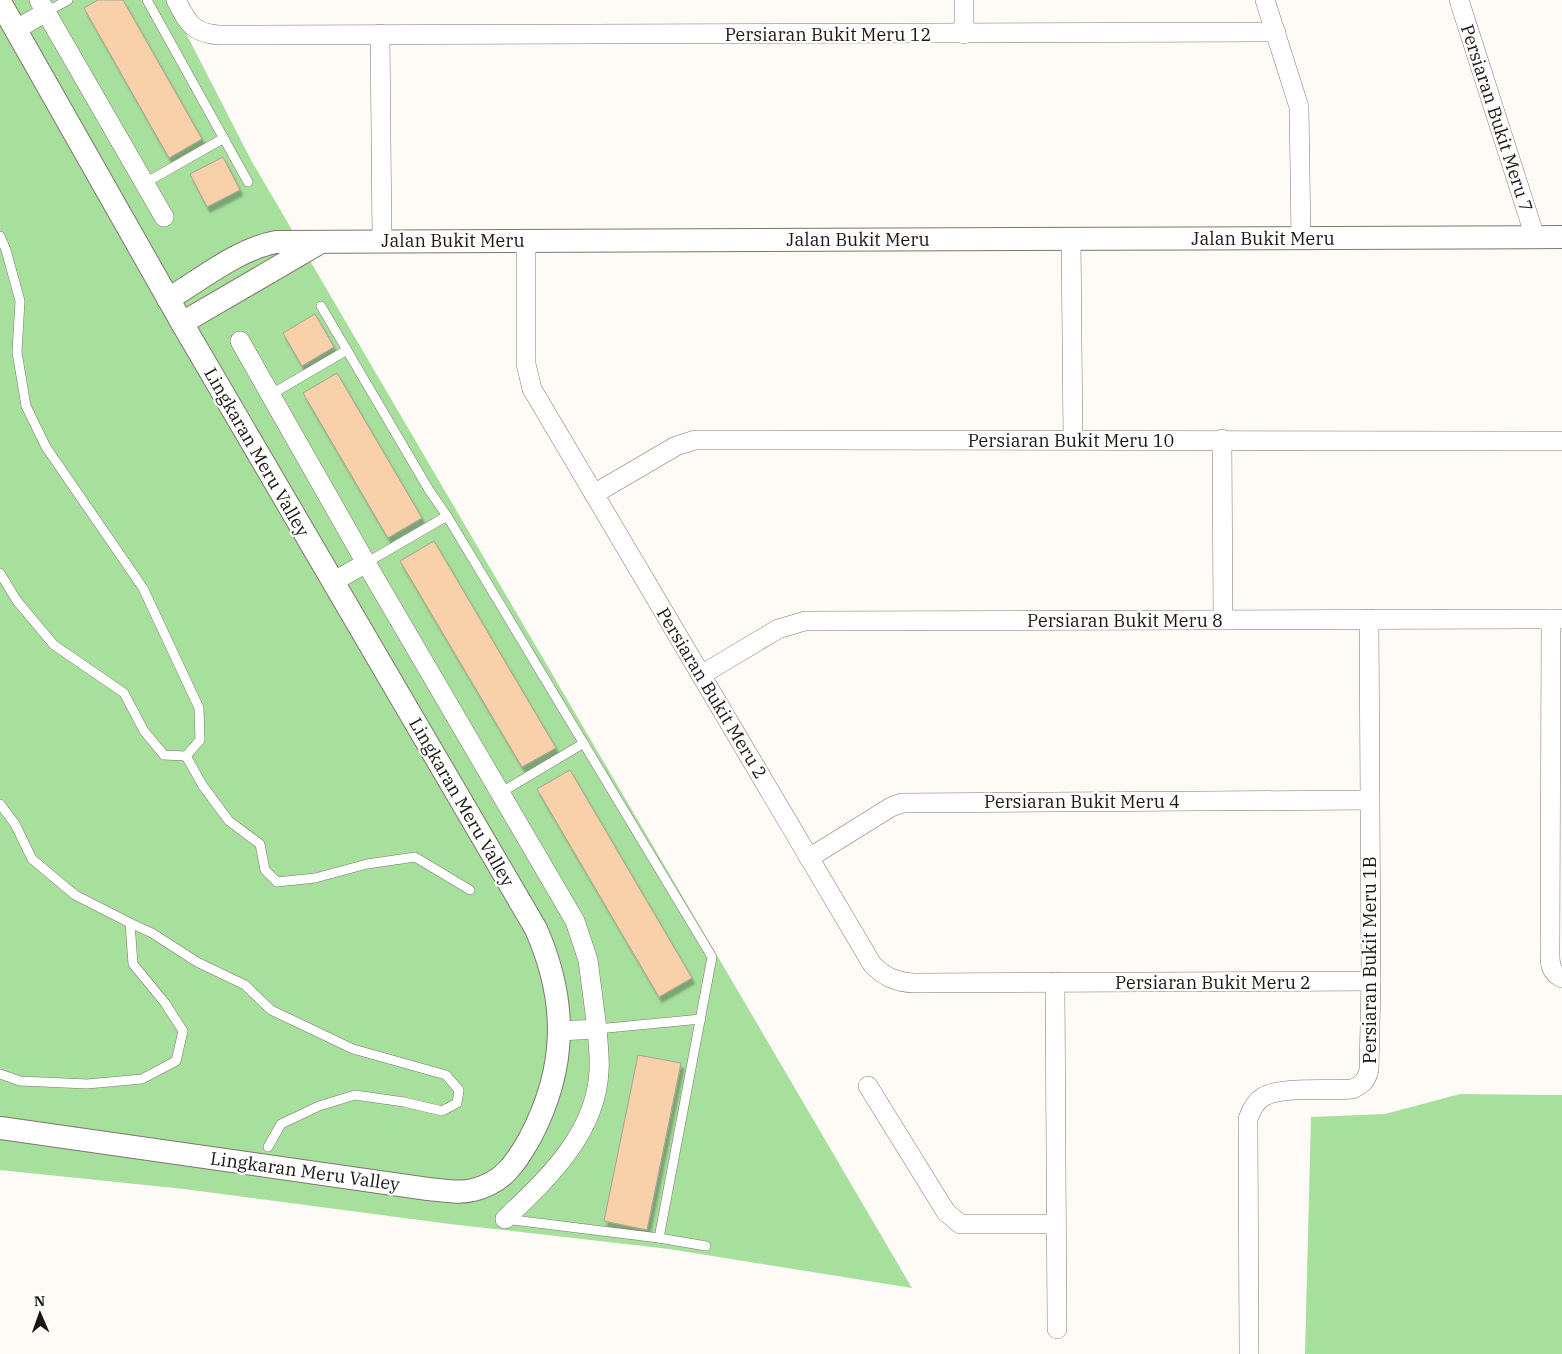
<svg xmlns="http://www.w3.org/2000/svg" width="1562" height="1354" viewBox="0 0 1562 1354" font-family="'IBM Plex Serif',serif">
	<style>
		.green { fill: #a7df9c }
		.building { fill: #f8d1ab; stroke: #aaa097; filter: url(#shadow) }
		.lines { fill: none; stroke-linecap: round; stroke-linejoin: round }
		.service-casing { stroke: #7f766d; stroke-width: 10 }
		.minor-casing { stroke: #7f766d; stroke-width: 20 }
		.tertiary-casing { stroke: #7f766d; stroke-width: 24 }
		.service { stroke: #fff; stroke-width: 9 }
		.minor { stroke: #fff; stroke-width: 19 }
		.tertiary { stroke: #fff; stroke-width: 22 }
		.labels { text-anchor: middle; dominant-baseline: central; stroke-width: 4.5; stroke-linejoin: round; paint-order: stroke }
		.street-label { font-size: 18px; fill: #1b1714; stroke: #fff }
	</style>
	<defs>
		<filter id="shadow"><feDropShadow dx="3" dy="5.5" stdDeviation="1" flood-color="#0004"/></filter>
	</defs>
	<rect width="100%" height="100%" fill="#fefaf6"/>
	<g class="green">
		<polygon points="0,0 169,0 251,160 912,1288 669,1249 450,1224 184,1189 0,1170"/>
		<polygon points="1460,1094 1562,1095 1562,1354 1305,1354 1311,1117 1385,1114"/>
	</g>
	<g class="building">
		<polygon points="98,0 123,0 202,139 169,158 84,8"/>
		<polygon points="223,157 240,190 207,207 190,174"/>
		<polygon points="315,314 334,347 302,366 283,333"/>
		<polygon points="337,373 422,518 388,538 303,393"/>
		<polygon points="434,541 556,748 522,767 400,561"/>
		<polygon points="570,770 692,978 659,997 537,789"/>
		<polygon points="638,1055 681,1063 647,1230 604,1221"/>
	</g>
	<g class="lines">
		<g class="service-casing">
			<g id="service">
				<polyline points="147,0 248,182"/>
				<polyline points="46,12 68,0"/>
				<polyline points="145,183 224,138"/>
				<polyline points="0,236 6,250 20,301 17,352 26,406 46,447 143,588 199,708 200,740 186,756 164,755 144,731 124,693 54,645 17,601 0,573"/>
				<polyline points="321,306 429,490 447,516 712,957 659,1238"/>
				<polyline points="270,395 347,350"/>
				<polyline points="366,563 447,516"/>
				<polyline points="186,756 203,786 229,821 260,844 265,870 277,882 315,878 367,864 415,857 470,890"/>
				<polyline points="500,793 584,743"/>
				<polyline points="0,804 15,824 32,859 75,895 130,923"/>
				<polyline points="597,1029 701,1019"/>
				<polyline points="0,1074 20,1081 87,1084 142,1079 176,1061 183,1031 165,1003 133,964 130,923 152,933 197,962 245,985 271,1010 353,1049 446,1075 459,1090 457,1103 442,1111 404,1102 355,1095 319,1106 281,1124 268,1147"/>
				<polyline points="505,1219 659,1238 706,1246"/>
			</g>
		</g>
		<g class="minor-casing">
			<g id="minor">
				<polyline points="39,0 164,217"/>
				<path d="M176,0C188,23 192,33 219,35L1276,32"/>
				<polyline points="1265,0 1299,107 1301,238"/>
				<polyline points="1459,0 1535,237"/>
				<polyline points="15,30 46,12"/>
				<polyline points="380,34 382,241"/>
				<polyline points="964,34 964,0"/>
				<polyline points="1071,238 1073,440"/>
				<path d="M526,240V364L532,389L872,964C884,977 896,982 914,983L1371,981"/>
				<polyline points="240,341 366,563 575,921 588,960 597,1029 559,1031"/>
				<polyline points="1222,439 1223,620"/>
				<polyline points="594,494 676,446 695,440 1562,441"/>
				<polyline points="333,582 366,563"/>
				<path d="M1551,619L1550,954C1550,965 1551,973 1562,978"/>
				<polyline points="701,675 778,629 805,621 1562,619"/>
				<polyline points="809,858 891,807 902,803 1369,800"/>
				<polyline points="1055,982 1057,1329"/>
				<polyline points="868,1086 946,1212 960,1224 1056,1224"/>
				<path d="M505,1219C547,1179 596,1134 599,1071C600,1057 598,1043 597,1029"/>
				<path d="M1249,1354L1248,1119C1251,1110 1255,1102 1263,1097C1280,1086 1330,1091 1352,1089C1362,1085 1366,1081 1369,1070L1371,981L1369,619"/>
			</g>
		</g>
		<g class="tertiary-casing">
			<g id="tertiary">
				<path d="M0,2L182,323L536,929C568,1002 567,1068 530,1138C516,1163 503,1183 473,1190C459,1194 442,1190 428,1189L0,1128"/>
				<path d="M168,299C202,279 238,249 276,242L1562,237"/>
				<polyline points="182,323 321,242"/>
			</g>
		</g>
		<use href="#service" class="service"/>
		<use href="#minor" class="minor"/>
		<use href="#tertiary" class="tertiary"/>
	</g>
	<g class="labels">
		<g class="street-label">
			<text x="828" y="34">Persiaran Bukit Meru 12</text>
			<text transform="translate(1497 118) rotate(72)">Persiaran Bukit Meru 7</text>
			<text x="1263" y="238">Jalan Bukit Meru</text>
			<text x="858" y="239">Jalan Bukit Meru</text>
			<text x="453" y="240">Jalan Bukit Meru</text>
			<text x="1071" y="440">Persiaran Bukit Meru 10</text>
			<text transform="translate(257 452) rotate(60)">Lingkaran Meru Valley</text>
			<text x="1125" y="620">Persiaran Bukit Meru 8</text>
			<text transform="translate(712 693) rotate(59)">Persiaran Bukit Meru 2</text>
			<text x="1082" y="801">Persiaran Bukit Meru 4</text>
			<text transform="translate(462 802) rotate(60)">Lingkaran Meru Valley</text>
			<text transform="translate(1369 960) rotate(-90)">Persiaran Bukit Meru 1B</text>
			<text x="1213" y="982">Persiaran Bukit Meru 2</text>
			<text transform="translate(305 1171) rotate(8)">Lingkaran Meru Valley</text>
		</g>
	</g>
	<g transform="translate(40 1314) rotate(358)" stroke="#ffffff" stroke-width="4" paint-order="stroke">
	<path d="M0-4L9 19L0 12L-9 19Z" fill="#1b1714"/>
	<text y="-8" font-size="14" font-weight="bold" text-anchor="middle" fill="#1b1714">N</text>
	</g>
</svg>
